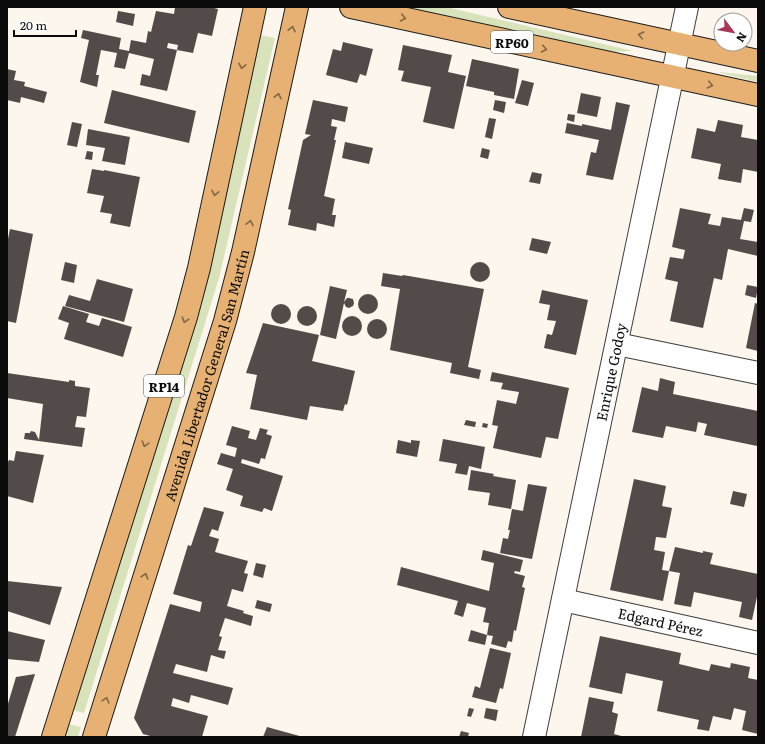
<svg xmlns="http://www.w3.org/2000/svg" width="765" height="744" viewBox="0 0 765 744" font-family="Literata,serif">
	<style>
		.green { fill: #d8e2bb }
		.building { fill: #524b49 }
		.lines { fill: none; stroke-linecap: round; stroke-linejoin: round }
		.street-casing { stroke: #3e3e3e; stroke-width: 24 }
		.primary-casing { stroke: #1c1c1c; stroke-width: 24 }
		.street { stroke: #fff; stroke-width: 22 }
		.primary { stroke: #e6b172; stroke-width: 22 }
		.oneway { stroke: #836644 }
		.labels { text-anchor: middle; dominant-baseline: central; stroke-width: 4; stroke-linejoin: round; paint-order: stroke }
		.shield { fill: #fff; stroke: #545454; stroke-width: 1 }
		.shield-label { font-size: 13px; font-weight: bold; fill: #0b0b0b }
		.street-label { font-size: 14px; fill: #0b0b0b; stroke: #fff }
	</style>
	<rect width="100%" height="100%" fill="#fcf6ec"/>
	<g class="green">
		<polygon points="402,7 446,7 633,51 607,52"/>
		<polygon points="260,35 275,38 219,278 84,713 72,710"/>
		<polygon points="719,72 758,76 758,82 720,73"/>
		<polygon points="69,724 81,727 78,737 65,737"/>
	</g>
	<g class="building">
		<polygon points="175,7 210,7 218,9 212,36 198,33 193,53 177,50 178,45 168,43 167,48 177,50 167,91 140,85 142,74 150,76 154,59 129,53 125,69 114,67 117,53 101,50 96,75 99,75 97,87 80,82 89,40 81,38 83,30 121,38 119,49 129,51 131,40 146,43 148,31 151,32 156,11 174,14"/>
		<polygon points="118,11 135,14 133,26 116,22"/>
		<polygon points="343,42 373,49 366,76 360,74 357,83 326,75 333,49 341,51"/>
		<polygon points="403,45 452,55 448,72 466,76 454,129 423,122 431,87 401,81 404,71 398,70"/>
		<polygon points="472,59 519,69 514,99 494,95 494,92 466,86"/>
		<polygon points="7,69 16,71 14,80 25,82 24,86 47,92 44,103 21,97 20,103 7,100"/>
		<polygon points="522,80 534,83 528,106 515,103"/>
		<polygon points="112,90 196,111 189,143 104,123"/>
		<polygon points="581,93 601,97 597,117 577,113"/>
		<polygon points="313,100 348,107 345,122 332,119 331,126 337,127 334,140 336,140 324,196 335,199 332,215 336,215 334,227 317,223 316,231 288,225 291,210 288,209 303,140 311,135 305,134"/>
		<polygon points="495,100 506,102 504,113 493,110"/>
		<polygon points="616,102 630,105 613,180 586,175 591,152 596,153 599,140 565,133 567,123 582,126 582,124 611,130"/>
		<polygon points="568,114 575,115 574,122 567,120"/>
		<polygon points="489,118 496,119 492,139 485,137"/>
		<polygon points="718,120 743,125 741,137 758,140 758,172 743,169 741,183 718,179 721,164 691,158 697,128 715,132"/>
		<polygon points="72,122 82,124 77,147 67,145"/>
		<polygon points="88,129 130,137 125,165 102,161 105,148 86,145"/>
		<polygon points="345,142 373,148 369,164 342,158"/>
		<polygon points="482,148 490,150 488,159 480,157"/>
		<polygon points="87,151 93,152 92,160 85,159"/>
		<polygon points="92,169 104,171 104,170 140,177 130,227 110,223 112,214 100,212 104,196 87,193"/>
		<polygon points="532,172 542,174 540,184 529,182"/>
		<polygon points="680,208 711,214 708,224 720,226 722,217 741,220 744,208 754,210 751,222 744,221 740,239 758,242 758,256 728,249 722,280 714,278 703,328 670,321 678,282 665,279 670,257 683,259 685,250 672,247"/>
		<polygon points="10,229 33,234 16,323 7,321 7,244"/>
		<polygon points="532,238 551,242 547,254 529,250"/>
		<circle cx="480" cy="272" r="10"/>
		<polygon points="65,262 77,265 74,283 61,280"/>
		<polygon points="383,273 402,276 403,275 484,289 468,367 481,370 479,379 450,373 452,363 390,350 400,289 381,286"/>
		<polygon points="97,279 133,289 124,322 65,306 69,295 90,301"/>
		<polygon points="747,285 758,287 756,298 745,295"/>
		<polygon points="330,286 347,290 344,302 347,298 349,298 353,299 354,303 353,306 349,308 346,307 344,303 336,339 320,335"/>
		<polygon points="542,290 588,300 576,355 544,348 547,334 552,335 556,321 547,320 550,305 539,303"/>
		<circle cx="368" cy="304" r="10"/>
		<polygon points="755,303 758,304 758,351 746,348"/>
		<circle cx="281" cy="314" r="10"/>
		<circle cx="307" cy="316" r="10"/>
		<polygon points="63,306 89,314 86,322 99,326 102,318 132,327 123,357 64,339 69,323 58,319"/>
		<circle cx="352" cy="326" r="10"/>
		<circle cx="377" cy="329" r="10"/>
		<polygon points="263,323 319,335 312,361 355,371 347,405 345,404 343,411 310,406 307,420 250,409 257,375 246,373"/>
		<polygon points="492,372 569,388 558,439 546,437 541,458 493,448 498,426 492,425 497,400 516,404 519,392 501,389 503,383 490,381"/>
		<polygon points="7,373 69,382 69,380 75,381 75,386 90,388 86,417 77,416 75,427 85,428 82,447 24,439 25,433 30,433 31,431 35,432 39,440 43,404 7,398"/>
		<polygon points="660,378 675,382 673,394 758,411 757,446 704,435 707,424 698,422 696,432 666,426 663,438 632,432 642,387 658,391"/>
		<polygon points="466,420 476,422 475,427 464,425"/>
		<polygon points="483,423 488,424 487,428 482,427"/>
		<polygon points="232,426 250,431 248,438 256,440 260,428 268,430 266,434 272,436 265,459 261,458 259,464 242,459 241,463 283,476 272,511 264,508 262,512 240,506 243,496 226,490 233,469 217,464 221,453 235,457 237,448 226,445"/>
		<polygon points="443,439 485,447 481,469 469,466 467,475 455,473 457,464 439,461"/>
		<polygon points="398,440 411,443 411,440 420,441 417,457 396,453"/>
		<polygon points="16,451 44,455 33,503 7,496 7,464 9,460 14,461"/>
		<polygon points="471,470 494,474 493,476 516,480 511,509 488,505 490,493 468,490"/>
		<polygon points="634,479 666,486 662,506 672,508 666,538 656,537 654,550 665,552 662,570 669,571 663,601 610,590"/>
		<polygon points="528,484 547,487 532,559 500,553 503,538 508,539 510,530 508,530 512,509 523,511"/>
		<polygon points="733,491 747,494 744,507 730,504"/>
		<polygon points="204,507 224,512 218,531 212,529 209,536 219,539 215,552 248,561 244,573 248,574 243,592 232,589 227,606 244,611 243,613 253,616 251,626 225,618 219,636 222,637 218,650 226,651 224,659 211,655 207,672 176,664 173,673 233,688 228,705 191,695 189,703 173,698 171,706 208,716 202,737 174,736 174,737 154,737 143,734 134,718 170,604 200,612 202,602 173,594 188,545 191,546"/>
		<polygon points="675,547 703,553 703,551 713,553 710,564 758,574 758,592 752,620 739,617 742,602 694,592 691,607 674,604 680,573 669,571"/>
		<polygon points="483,550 523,560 520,572 515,571 514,573 525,576 522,587 525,588 516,631 514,630 512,642 508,641 506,648 491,644 493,636 487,635 489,623 483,622 486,608 467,603 463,617 454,614 458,601 397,585 401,567 489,591 494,563 481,560"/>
		<polygon points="256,563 266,565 263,578 253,575"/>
		<polygon points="7,581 62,587 50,625 7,611"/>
		<polygon points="257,600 272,604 270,612 255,608"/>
		<polygon points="471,630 487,635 485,645 468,641"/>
		<polygon points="7,631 45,640 39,662 7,659"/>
		<polygon points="600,636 681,653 679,664 700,669 709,671 711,664 730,668 731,663 750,667 748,678 758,680 758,734 742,730 746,711 734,708 731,720 713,716 709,731 697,729 699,720 657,711 663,681 626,673 622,694 589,687"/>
		<polygon points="490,648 511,653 503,689 500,688 496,703 472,697 475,686 480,688"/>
		<polygon points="35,674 15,737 7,737 7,707 16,677"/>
		<polygon points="589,697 614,702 612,712 618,714 614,734 625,737 581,737"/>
		<polygon points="469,708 474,709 471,717 467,716"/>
		<polygon points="486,708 498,710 496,721 484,718"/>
		<polygon points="267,727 296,735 303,737 263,737"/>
		<polygon points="461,731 469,733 468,737 459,737"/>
	</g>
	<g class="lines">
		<g class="street-casing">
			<g id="street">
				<polyline points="617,344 758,373"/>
				<path id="s1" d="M563,600L758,643"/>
				<path id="s2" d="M534,737L687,7"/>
			</g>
		</g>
		<g class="primary-casing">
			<g id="primary">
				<polyline points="351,7 758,95"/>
				<polyline points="509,7 758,61"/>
				<polyline points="53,737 186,317 199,268 255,7"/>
				<path id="s3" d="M94,737L225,321L243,252L297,7"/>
			</g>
		</g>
		<use href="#street" class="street"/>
		<use href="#primary" class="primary"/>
	</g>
	<defs><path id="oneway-chevron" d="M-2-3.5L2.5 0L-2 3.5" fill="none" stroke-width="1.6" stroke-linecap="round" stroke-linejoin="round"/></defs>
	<g class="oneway">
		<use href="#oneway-chevron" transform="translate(403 18) rotate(12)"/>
		<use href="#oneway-chevron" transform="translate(292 29) rotate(-78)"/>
		<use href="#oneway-chevron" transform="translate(641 35) rotate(-168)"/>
		<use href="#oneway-chevron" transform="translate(544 49) rotate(12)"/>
		<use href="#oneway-chevron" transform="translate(242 66) rotate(102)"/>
		<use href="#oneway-chevron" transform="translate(710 85) rotate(12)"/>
		<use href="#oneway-chevron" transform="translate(278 96) rotate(-78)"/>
		<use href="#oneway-chevron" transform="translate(215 193) rotate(102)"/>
		<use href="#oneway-chevron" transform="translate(250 223) rotate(-78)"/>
		<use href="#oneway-chevron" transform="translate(185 320) rotate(107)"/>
		<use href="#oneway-chevron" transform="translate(145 444) rotate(107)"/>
		<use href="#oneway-chevron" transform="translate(145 576) rotate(-73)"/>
		<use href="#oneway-chevron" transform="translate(106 700) rotate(-73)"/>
	</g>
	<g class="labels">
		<g class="shield">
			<rect x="491" y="31" width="42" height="22" rx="3"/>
			<rect x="144" y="375" width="40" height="22" rx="3"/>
		</g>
		<g class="shield-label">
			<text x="512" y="42">RP60</text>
			<text x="164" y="386">RP14</text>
		</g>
		<g class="street-label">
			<text stroke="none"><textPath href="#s2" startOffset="373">Enrique Godoy</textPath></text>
			<text stroke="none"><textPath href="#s3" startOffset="379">Avenida Libertador General San Martín</textPath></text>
			<text stroke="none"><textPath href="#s1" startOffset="100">Edgard Pérez</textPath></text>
		</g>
	</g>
	<rect width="765" height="744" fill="none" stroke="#0b0b0b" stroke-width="16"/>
	<g transform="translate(733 32) rotate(122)"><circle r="19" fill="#ffffff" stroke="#9d9d9d"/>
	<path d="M0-3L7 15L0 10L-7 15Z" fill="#a93654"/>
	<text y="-6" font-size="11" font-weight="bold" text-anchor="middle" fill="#0b0b0b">N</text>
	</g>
	<path d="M14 30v6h62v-6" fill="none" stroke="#0b0b0b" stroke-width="2"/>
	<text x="20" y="30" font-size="12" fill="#0b0b0b" stroke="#ffffff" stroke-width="3" paint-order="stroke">20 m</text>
</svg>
